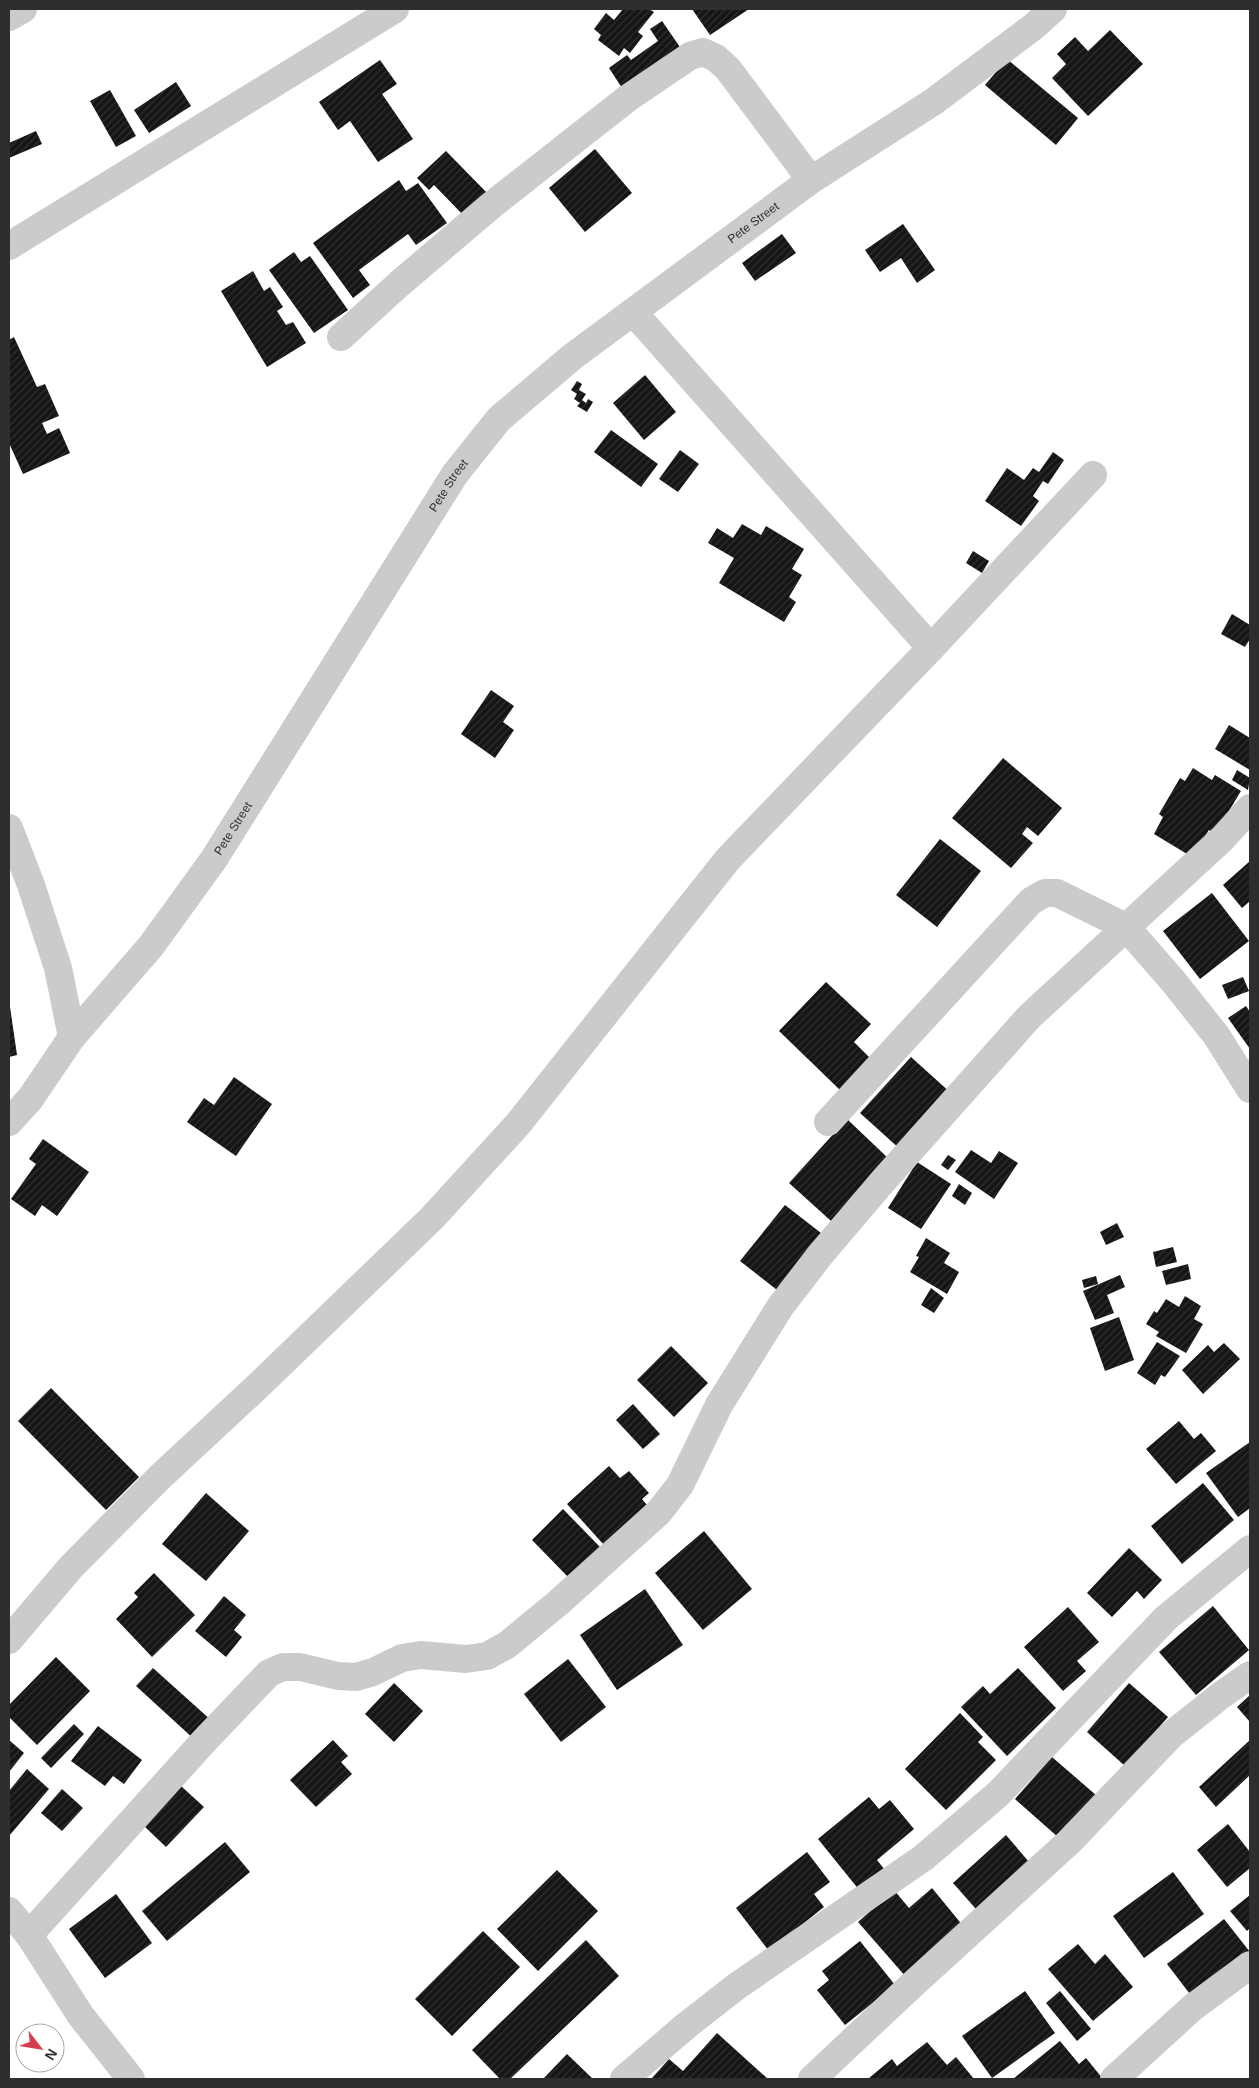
<svg xmlns="http://www.w3.org/2000/svg" width="1259" height="2088" viewBox="0 0 1259 2088" font-family="Helvetica,sans-serif">
	<style>
		.building { fill: url(#building-hatch) }
		.lines { fill: none; stroke-linecap: round; stroke-linejoin: round }
		.minor { stroke: #cbcbcb; stroke-width: 28 }
		.labels { text-anchor: middle; dominant-baseline: central; stroke-width: 5; stroke-linejoin: round; paint-order: stroke }
		.street-label { font-size: 12px; fill: #2e2e2e; stroke: #fff }
	</style>
	<defs>
		<pattern id="building-hatch" width="6" height="6" patternUnits="userSpaceOnUse" patternTransform="scale(1.25)"><rect width="6" height="6" fill="#151515"/><path d="M-1 1l2-2M0 6l6-6M5 7l2-2" fill="none" stroke="#2f2f2f"/></pattern>
	</defs>
	<rect width="100%" height="100%" fill="#fff"/>
	<g class="building">
		<polygon points="623,9 649,9 654,12 638,32 643,36 630,53 624,48 619,56 598,40 601,35 594,29 606,13 614,20"/>
		<polygon points="692,9 749,9 710,35"/>
		<polygon points="662,21 682,50 624,91 609,68 627,55 631,60 658,41 650,29"/>
		<polygon points="1110,30 1143,64 1088,116 1052,78 1066,64 1057,54 1075,37 1088,51"/>
		<polygon points="1007,59 1078,118 1056,145 985,85"/>
		<polygon points="380,60 397,84 382,94 413,139 378,162 350,121 338,130 319,102"/>
		<polygon points="176,82 191,106 149,133 134,110"/>
		<polygon points="110,90 136,136 116,147 90,101"/>
		<polygon points="36,131 42,144 9,158 9,143"/>
		<polygon points="595,149 632,193 585,232 549,188"/>
		<polygon points="446,151 490,196 466,218 434,185 429,190 417,178"/>
		<polygon points="399,180 406,191 418,183 447,223 416,245 408,234 359,270 370,285 353,298 313,243"/>
		<polygon points="903,224 935,270 917,283 901,258 880,272 865,250"/>
		<polygon points="782,234 796,253 755,281 742,263"/>
		<polygon points="294,252 301,262 310,256 348,310 314,333 269,270"/>
		<polygon points="253,271 264,291 270,287 283,307 277,311 286,325 293,322 306,343 267,367 221,291"/>
		<polygon points="14,337 37,387 45,384 59,416 42,423 47,434 59,428 70,453 23,474 9,443 9,340"/>
		<polygon points="645,375 676,412 644,440 613,403"/>
		<polygon points="577,381 582,384 579,390 586,394 582,400 586,403 588,399 593,402 587,412 577,406 580,403 574,399 577,394 571,390"/>
		<polygon points="611,430 658,464 641,487 594,452"/>
		<polygon points="680,450 699,464 678,492 659,479"/>
		<polygon points="1053,452 1064,460 1048,484 1043,481 1033,496 1039,501 1021,526 985,501 1007,468 1024,480 1033,468 1039,472"/>
		<polygon points="742,524 761,535 766,526 804,549 792,569 802,575 789,597 796,602 784,622 719,583 734,558 708,543 717,528 733,538"/>
		<polygon points="973,551 989,561 982,573 966,563"/>
		<polygon points="1232,614 1250,625 1250,639 1245,647 1221,634"/>
		<polygon points="491,690 514,706 503,722 514,730 495,758 461,734"/>
		<polygon points="1229,725 1250,738 1250,770 1215,749"/>
		<polygon points="1003,758 1062,808 1038,836 1027,827 1022,834 1033,843 1011,868 952,818"/>
		<polygon points="1193,768 1212,780 1215,775 1241,791 1215,834 1209,830 1192,857 1154,834 1163,817 1159,814 1180,778 1185,781"/>
		<polygon points="1237,770 1250,778 1248,790 1232,780"/>
		<polygon points="940,839 981,871 937,927 896,895"/>
		<polygon points="1250,861 1250,901 1242,908 1223,885"/>
		<polygon points="1212,893 1249,941 1200,979 1163,931"/>
		<polygon points="1243,977 1249,991 1228,999 1222,985"/>
		<polygon points="826,982 871,1024 854,1042 870,1058 840,1090 779,1031"/>
		<polygon points="9,1000 17,1055 9,1057"/>
		<polygon points="1246,1006 1250,1012 1250,1049 1228,1018"/>
		<polygon points="911,1057 952,1094 901,1150 860,1113"/>
		<polygon points="234,1077 272,1104 236,1156 187,1122 204,1098 214,1105"/>
		<polygon points="847,1119 889,1159 831,1221 789,1183"/>
		<polygon points="43,1139 89,1172 57,1216 42,1205 35,1216 11,1199 36,1164 29,1159"/>
		<polygon points="971,1150 991,1163 999,1151 1018,1163 994,1199 955,1172"/>
		<polygon points="948,1155 956,1160 948,1170 941,1165"/>
		<polygon points="917,1162 951,1184 921,1229 888,1208"/>
		<polygon points="959,1184 972,1193 965,1205 952,1196"/>
		<polygon points="785,1205 821,1233 777,1290 740,1261"/>
		<polygon points="1117,1223 1124,1237 1106,1245 1100,1232"/>
		<polygon points="926,1238 950,1253 944,1263 959,1272 947,1294 910,1272 919,1257 916,1256"/>
		<polygon points="1173,1247 1177,1262 1156,1267 1153,1252"/>
		<polygon points="1188,1264 1191,1279 1166,1285 1162,1271"/>
		<polygon points="1120,1275 1125,1287 1107,1295 1114,1313 1095,1320 1083,1291"/>
		<polygon points="1096,1276 1098,1284 1084,1288 1082,1280"/>
		<polygon points="931,1288 944,1298 934,1313 921,1305"/>
		<polygon points="1185,1296 1201,1306 1194,1319 1203,1324 1186,1353 1156,1336 1159,1332 1146,1324 1154,1311 1157,1313 1166,1299 1179,1307"/>
		<polygon points="1119,1317 1134,1360 1105,1371 1090,1328"/>
		<polygon points="1157,1342 1180,1356 1165,1377 1161,1375 1155,1385 1137,1373"/>
		<polygon points="1224,1343 1240,1359 1203,1394 1182,1370 1208,1345 1214,1352"/>
		<polygon points="671,1346 708,1383 674,1417 637,1380"/>
		<polygon points="51,1388 139,1477 106,1510 18,1421"/>
		<polygon points="633,1404 660,1434 643,1449 616,1420"/>
		<polygon points="1179,1421 1194,1439 1201,1433 1216,1451 1176,1484 1146,1449"/>
		<polygon points="1250,1442 1250,1508 1238,1517 1206,1473"/>
		<polygon points="609,1466 620,1478 629,1471 649,1493 642,1499 647,1505 604,1545 567,1504"/>
		<polygon points="1203,1483 1234,1520 1182,1564 1151,1526"/>
		<polygon points="206,1493 249,1531 206,1581 162,1544"/>
		<polygon points="563,1509 600,1547 569,1578 532,1540"/>
		<polygon points="704,1531 752,1589 703,1630 655,1573"/>
		<polygon points="1129,1548 1162,1580 1144,1599 1137,1591 1112,1617 1087,1593"/>
		<polygon points="154,1573 195,1615 152,1657 116,1619 138,1597 134,1593"/>
		<polygon points="645,1589 683,1645 617,1690 580,1635"/>
		<polygon points="224,1596 246,1615 234,1630 242,1637 226,1657 195,1631"/>
		<polygon points="1213,1606 1249,1650 1196,1695 1159,1652"/>
		<polygon points="1068,1607 1099,1642 1077,1661 1086,1671 1063,1691 1024,1647"/>
		<polygon points="56,1657 90,1691 37,1745 9,1717 9,1705"/>
		<polygon points="568,1659 606,1707 561,1742 524,1694"/>
		<polygon points="153,1668 212,1721 195,1740 136,1686"/>
		<polygon points="1018,1668 1056,1708 1007,1756 961,1707 983,1686 990,1694"/>
		<polygon points="394,1683 423,1711 394,1742 365,1714"/>
		<polygon points="1129,1683 1168,1717 1125,1766 1087,1732"/>
		<polygon points="1250,1695 1250,1722 1237,1707"/>
		<polygon points="960,1713 983,1737 978,1742 996,1760 946,1810 905,1769"/>
		<polygon points="74,1724 84,1734 51,1768 41,1758"/>
		<polygon points="98,1726 142,1760 124,1784 113,1776 105,1786 71,1761"/>
		<polygon points="9,1740 24,1753 9,1772"/>
		<polygon points="333,1740 348,1756 341,1762 352,1774 316,1807 290,1780"/>
		<polygon points="1250,1740 1250,1775 1216,1807 1199,1787"/>
		<polygon points="1052,1757 1104,1802 1067,1845 1015,1799"/>
		<polygon points="27,1769 49,1789 9,1836 9,1791"/>
		<polygon points="181,1786 204,1807 166,1847 143,1825"/>
		<polygon points="62,1789 83,1808 62,1831 41,1813"/>
		<polygon points="869,1797 879,1809 890,1800 914,1829 877,1860 885,1870 860,1891 818,1839"/>
		<polygon points="1228,1824 1250,1852 1250,1868 1227,1887 1197,1850"/>
		<polygon points="1006,1835 1029,1862 976,1909 953,1883"/>
		<polygon points="225,1842 250,1872 167,1941 142,1911"/>
		<polygon points="807,1852 830,1882 814,1894 824,1907 769,1951 736,1908"/>
		<polygon points="557,1870 598,1911 538,1971 497,1929"/>
		<polygon points="1173,1872 1204,1914 1144,1958 1113,1916"/>
		<polygon points="932,1888 964,1927 906,1977 858,1922 894,1890 909,1908"/>
		<polygon points="116,1894 152,1943 105,1978 69,1929"/>
		<polygon points="1250,1895 1250,1928 1247,1931 1230,1911"/>
		<polygon points="1224,1919 1250,1952 1196,2002 1167,1964"/>
		<polygon points="483,1931 520,1967 452,2036 415,1999"/>
		<polygon points="586,1940 619,1976 510,2079 500,2079 472,2050"/>
		<polygon points="860,1941 895,1985 845,2025 817,1990 829,1980 822,1971"/>
		<polygon points="1078,1944 1095,1964 1105,1954 1133,1987 1093,2021 1048,1969"/>
		<polygon points="1025,1991 1055,2033 992,2078 962,2036"/>
		<polygon points="1060,1991 1091,2029 1077,2041 1046,2003"/>
		<polygon points="717,2033 768,2079 651,2079 669,2059 683,2071"/>
		<polygon points="1060,2041 1079,2064 1086,2058 1103,2079 1013,2079"/>
		<polygon points="927,2042 947,2065 956,2057 974,2079 871,2079 869,2078 892,2059 897,2066"/>
		<polygon points="567,2054 593,2079 543,2079"/>
	</g>
	<g class="lines">
		<g class="minor">
			<polyline points="9,17 23,9"/>
			<polyline points="9,246 395,9"/>
			<polyline points="633,312 931,648"/>
			<polyline points="341,337 399,284 493,204 628,98 690,56 703,52 716,58 728,69 811,180"/>
			<polyline points="9,828 31,885 58,968 72,1037"/>
			<path id="s1" d="M9,1122L30,1099L72,1037L151,946L214,859L455,474L499,419L572,357L811,180L933,102L1033,27L1053,9"/>
			<polyline points="828,1122 1031,901 1045,893 1057,893 1126,927 1173,981 1216,1035 1250,1089"/>
			<polyline points="9,1640 71,1567 160,1477 260,1384 432,1218 518,1124 728,859 931,648 1093,475"/>
			<polyline points="9,1911 29,1935 81,2016 131,2079"/>
			<polyline points="29,1935 205,1740 269,1673 283,1667 300,1667 338,1676 356,1677 373,1672 402,1658 421,1655 466,1659 487,1656 507,1645 558,1603 659,1512 680,1485 719,1405 780,1307 820,1255 883,1181 1029,1017 1223,838 1250,808"/>
			<polyline points="624,2079 687,2025 737,1986 923,1858 998,1794 1166,1618 1250,1549"/>
			<polyline points="812,2079 912,1985 1069,1842 1171,1735 1220,1696 1250,1675"/>
			<polyline points="1114,2079 1192,2008 1250,1965"/>
		</g>
	</g>
	<g class="labels">
		<g class="street-label">
			<text stroke="none"><textPath href="#s1" startOffset="1180">Pete Street</textPath></text>
			<text stroke="none"><textPath href="#s1" startOffset="775">Pete Street</textPath></text>
			<text stroke="none"><textPath href="#s1" startOffset="370">Pete Street</textPath></text>
		</g>
	</g>
	<rect width="1259" height="2088" fill="none" stroke="#2e2e2e" stroke-width="20"/>
	<g transform="translate(40 2048) rotate(121)"><circle r="24" fill="#ffffff" stroke="#ababab"/>
	<path d="M0-4L9 19L0 12L-9 19Z" fill="#d53f50"/>
	<text y="-8" font-size="14" font-weight="bold" text-anchor="middle" fill="#2e2e2e">N</text>
	</g>
</svg>
